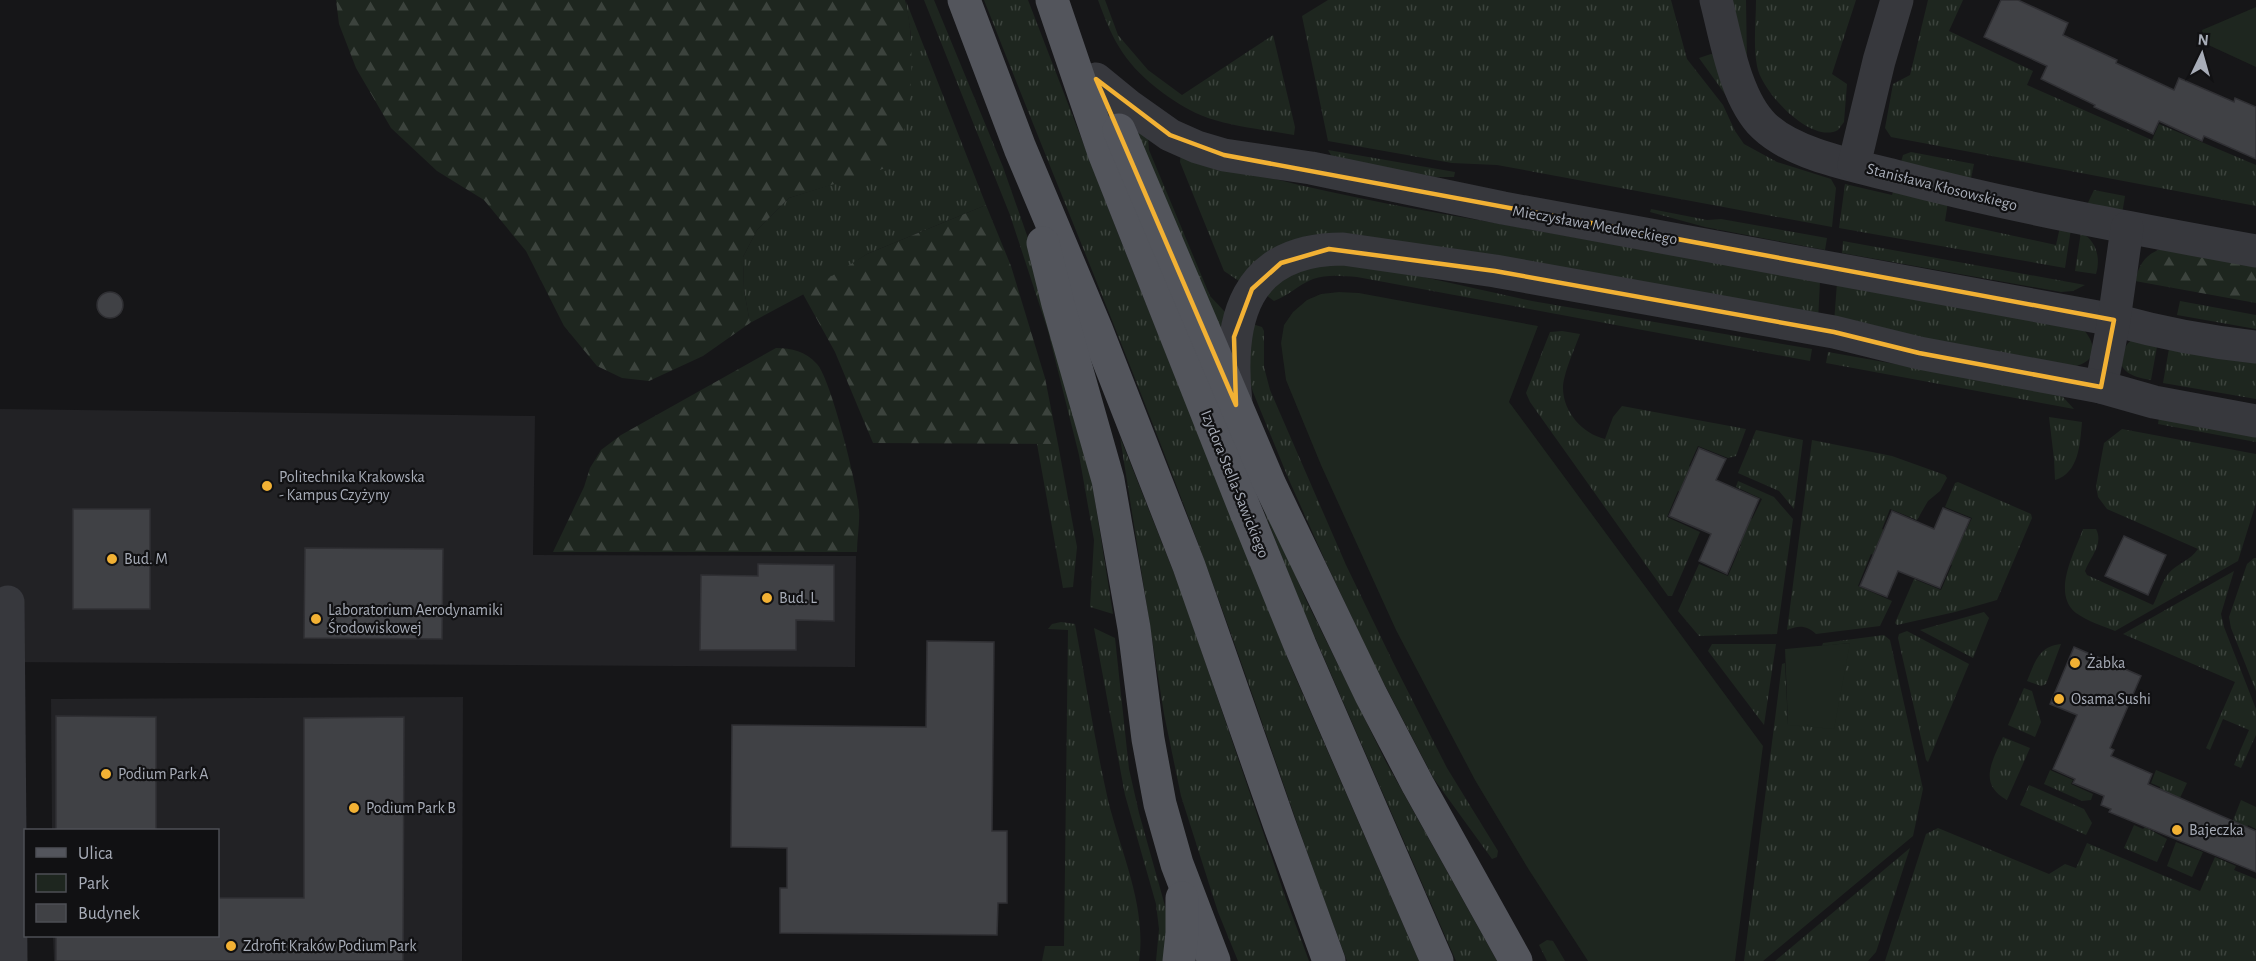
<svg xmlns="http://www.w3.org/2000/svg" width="2256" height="961" viewBox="0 0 2256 961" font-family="'Alegreya Sans',sans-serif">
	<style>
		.built { fill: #222225 }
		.grass { fill: url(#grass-tufts) }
		.forest { fill: url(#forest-firs) }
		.park { fill: #1e261f }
		.building { fill: #404145; stroke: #303034; stroke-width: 1.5 }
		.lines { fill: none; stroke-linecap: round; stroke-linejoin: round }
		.minor { stroke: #37383d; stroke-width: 33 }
		.major { stroke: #53555c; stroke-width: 33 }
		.marked { fill: none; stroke: #f2b134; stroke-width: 4.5; stroke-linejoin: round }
		.poi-dot { fill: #f2b134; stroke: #111113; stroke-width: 2 }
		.labels { text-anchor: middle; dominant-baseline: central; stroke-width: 4.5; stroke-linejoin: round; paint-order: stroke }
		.street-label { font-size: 16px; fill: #a8adb8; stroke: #111113 }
		.poi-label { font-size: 16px; fill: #a8adb8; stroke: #111113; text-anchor: start }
	</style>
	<defs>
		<pattern id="grass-tufts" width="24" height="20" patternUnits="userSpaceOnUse" patternTransform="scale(1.5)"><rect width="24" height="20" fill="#1e261f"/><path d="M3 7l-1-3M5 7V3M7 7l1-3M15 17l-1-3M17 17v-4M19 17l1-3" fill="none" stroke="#3c433d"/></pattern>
		<pattern id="forest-firs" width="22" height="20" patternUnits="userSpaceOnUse" patternTransform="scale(1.5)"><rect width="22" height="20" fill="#1e261f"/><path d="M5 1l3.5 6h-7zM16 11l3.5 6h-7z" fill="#3c433d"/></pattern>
	</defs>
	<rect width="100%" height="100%" fill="#161618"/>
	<g class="built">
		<polygon points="0,409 535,416 533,555 856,556 855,667 0,662"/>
		<polygon points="463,697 462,961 54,961 53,936 218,936 218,830 52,830 51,699"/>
	</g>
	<g class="grass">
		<polygon points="924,0 934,0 1003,167 1036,261 1084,432 1113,614 1090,607 1094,540 1079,455 1048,331 1010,215"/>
		<path d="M984,0H1028L1119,236L1294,674L1419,961H1347C1302,843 1264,724 1221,606C1148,402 1063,202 984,0Z"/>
		<path d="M1098,0H1105L1118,35L1148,70L1182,95L1273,35L1295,127L1294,135C1266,130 1235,127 1208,118C1191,112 1177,103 1163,93C1126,65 1114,44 1098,0Z"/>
		<polygon points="1328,0 1671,0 1687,59 1723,105 1735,131 1744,144 1777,162 1831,179 1836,188 1832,227 1497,165 1452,163 1328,141 1302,16"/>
		<polygon points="1729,0 1746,0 1747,65"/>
		<path d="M1756,0H1856L1832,74L1847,84L1844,122L1838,130C1811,145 1761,91 1757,66C1753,45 1756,21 1756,0Z"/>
		<polygon points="1928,0 1963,0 1949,31 2033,71 2027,85 2152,140 2159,124 2256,165 2256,206 1891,137 1885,128 1893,84 1910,75"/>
		<polygon points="906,1 986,205 867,254 819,286 750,323 744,290 743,257 757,230 789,198 886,167 911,36"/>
		<polygon points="1711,54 1715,55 1730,101 1699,58"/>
		<polygon points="1125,121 1148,138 1149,150 1210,296 1225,312 1220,332"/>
		<polygon points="1328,150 1455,172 1454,177 1435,177 1334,160"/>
		<path d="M1181,152C1287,187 1397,206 1506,225C1611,244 1716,262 1820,281L1818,321L1353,236L1242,283L1224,271L1180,162Z"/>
		<polygon points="1911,152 1974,164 1970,183 1900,166 1903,155"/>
		<polygon points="1845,184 1892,195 1894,189 1948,202 1945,221 2056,245 2060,227 2071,229 2065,268 1839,228"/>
		<polygon points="2094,190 2125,196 2122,214 2086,207"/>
		<polygon points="1651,209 1707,220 1721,219 1827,238 1825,250 1705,227 1650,212"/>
		<path d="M2081,232C2096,241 2101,257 2096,274L2075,271Z"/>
		<polygon points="1843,241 2085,285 2073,291 2061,292 1842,253"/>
		<path d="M1312,264L1374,266L1532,301L1812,349L1810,361L1357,277C1343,276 1327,274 1313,279C1298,285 1288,296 1274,301L1266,295L1277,283Z"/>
		<path d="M1837,283L2081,327C2097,343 2099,362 2072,367L1834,323Z"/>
		<polygon points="2180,301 2256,315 2256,329 2177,315"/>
		<polygon points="1249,323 1262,327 1264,331 1264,367 1270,390 1346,565 1393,662 1447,768 1498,851 1497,857 1492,859 1434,779 1378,672 1328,567 1289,480 1253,392 1248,376"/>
		<path d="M1562,331L1580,334C1575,348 1563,374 1563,388C1563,412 1583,434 1605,439L1613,417L1622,406L1746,429L1736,456L1728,458L1698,446L1689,466L1692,468L1681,493L1678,491L1667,517L1700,532L1672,596H1668L1530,402L1526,393L1550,332Z"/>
		<path d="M2133,339L2158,341L2151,380C2138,378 2116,373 2122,355C2125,347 2126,344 2133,339Z"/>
		<polygon points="2170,343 2256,359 2256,399 2163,383"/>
		<polygon points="1828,352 2041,390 2063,397 2074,409 1826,363"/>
		<polygon points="2160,412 2256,430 2256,442 2158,424"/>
		<path d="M2049,417L2082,422C2080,444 2079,473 2055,480L2054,459Z"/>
		<path d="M2122,429L2256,454V503L2238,561L2115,631C2103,626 2087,621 2076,613C2051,593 2075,552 2083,529H2096C2104,544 2090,557 2085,571L2087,575L2153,605C2158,596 2161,583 2168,574C2177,563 2190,561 2198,549L2107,509L2098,497L2096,486L2104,443Z"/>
		<polygon points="1756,430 1803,440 1794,509 1779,491 1738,473"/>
		<polygon points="1120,437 1181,591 1285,896 1309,961 1238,961 1218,912 1181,796 1164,714"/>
		<path d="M1812,440L1892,456L1945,475L1947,478L1940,491L1928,501L1917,520L1890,509L1882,529L1886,531L1876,556L1871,554L1858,586L1892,601L1880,626L1816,634C1807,625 1798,625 1787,630Z"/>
		<polygon points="1037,444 1058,444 1077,547 1073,587 1063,588"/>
		<polygon points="1242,455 1244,455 1306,600 1386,762 1497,961 1456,961 1301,605"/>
		<polygon points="1738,481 1774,497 1793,519 1777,634 1699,636 1678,611 1699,564 1728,576 1741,545 1737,542 1748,518 1752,519 1762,499 1736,487"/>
		<polygon points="1958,482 2031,514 2032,518 1997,600 1955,612 1897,625 1895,623 1914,579 1941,590 1952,565 1949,564 1972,518 1945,507 1955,483"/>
		<polygon points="2254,558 2256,558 2256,691 2231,628 2229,617 2247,564"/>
		<polygon points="2234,571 2221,614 2224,627 2256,709 2256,735 2241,768 2234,765 2249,730 2223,719 2210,750 2206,748 2235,682 2123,634"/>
		<polygon points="1984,612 1989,618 1973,658 1920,630"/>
		<path d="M1061,622L1075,624C1086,683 1095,743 1108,800C1121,853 1147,907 1139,961H1042L1045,946H1064L1068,630L1048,629L1052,624Z"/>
		<polygon points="1094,628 1115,638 1129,769 1139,813 1167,913 1166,961 1156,961 1159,929 1156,904 1125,795"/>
		<polygon points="1907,631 1969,664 1928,762 1926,760 1898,638 1899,634"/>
		<polygon points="1884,635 1890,640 1923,789 1913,836 1763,961 1744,961 1782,664 1785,663 1788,725 1850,643 1822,646 1823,643"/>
		<polygon points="1712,644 1776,644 1764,725 1708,651"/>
		<path d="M2061,644L2046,684L2041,686L2027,681C2035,662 2039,646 2061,644Z"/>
		<polygon points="2024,688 2032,691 2041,722 2035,737 2008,725"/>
		<path d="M2003,737L2030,748L2007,800C1977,784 1993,760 2003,737Z"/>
		<polygon points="2050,770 2073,780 2071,784 2093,794 2091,800 2082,801 2044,784"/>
		<polygon points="2156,770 2187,783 2179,800 2159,792 2160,787 2151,783"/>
		<polygon points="2029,785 2084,809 2092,823 2086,835 2020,805"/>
		<polygon points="2241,800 2256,807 2256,829 2248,825 2246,829 2232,823"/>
		<polygon points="2134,825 2143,829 2145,827 2167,839 2157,862 2124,848"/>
		<polygon points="1938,828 2049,874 2065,864 2076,868 2087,843 2200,891 2215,857 2236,866 2234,870 2256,879 2256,961 1885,961 1926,834"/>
		<polygon points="2176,842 2203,852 2192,877 2167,866"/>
		<polygon points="1910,848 1876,952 1868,961 1775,961"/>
		<polygon points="1547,940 1553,941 1565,961 1547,961 1539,945"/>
	</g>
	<g class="forest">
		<path d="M336,0H905C915,36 913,103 902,139C899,149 891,158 886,168L789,198L757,230L743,257L744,290L750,323L703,356L649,381L622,378L597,366L564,326L526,251L484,200L437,171L391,128L356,68L339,24Z"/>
		<polygon points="986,205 1011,266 1045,378 1058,444 873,443 835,352 803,294 867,254"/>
		<path d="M2164,248L2256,262V303L2135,281C2139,264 2146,253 2164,248Z"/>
		<path d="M776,348C792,348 805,351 817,364C831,379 858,488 859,510C860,524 857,538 857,552H553L584,487L590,468L601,450L621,435Z"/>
	</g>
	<g class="park">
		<polygon points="2256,7 2256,67 2204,43 2202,30"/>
		<polygon points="1339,292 1359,293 1538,326 1509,402 1763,746 1735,961 1588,961 1529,870 1475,780 1396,630 1321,465 1286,380 1281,343 1284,325 1293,312 1307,300 1321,294"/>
		<polygon points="1850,643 1834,729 1788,725 1785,649"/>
	</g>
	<g class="building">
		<polygon points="2001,0 2018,0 2068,23 2063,35 2117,60 2116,63 2174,90 2179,78 2234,102 2235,98 2256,107 2256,159 2204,136 2202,141 2159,121 2153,134 2094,107 2095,105 2041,79 2047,66 1984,37"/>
		<circle cx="110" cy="305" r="13"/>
		<polygon points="1699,448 1726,459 1716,480 1759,499 1727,574 1699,561 1711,534 1669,516"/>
		<polygon points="1943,508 1970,519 1940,588 1898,571 1887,597 1860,586 1892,511 1934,529"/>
		<rect x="73" y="509" width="77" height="100"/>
		<polygon points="2124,536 2166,555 2148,595 2105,576"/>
		<polygon points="305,548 443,549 442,639 304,638"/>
		<polygon points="758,564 834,565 834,621 796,620 796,650 700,650 701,575 758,576"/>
		<polygon points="927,641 994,642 992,831 1007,831 1007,903 998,903 997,935 780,933 780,888 787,888 787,848 731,847 732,725 926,727"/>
		<polygon points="2074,647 2141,676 2110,748 2114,750 2111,756 2152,774 2148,784 2256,831 2256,872 2109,812 2111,809 2101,805 2104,796 2073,783 2075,779 2053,769 2077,715 2050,704"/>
		<polygon points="56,716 156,717 156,831 56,831"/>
		<polygon points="404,717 403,961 56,961 56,936 218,936 218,898 304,898 304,718"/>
	</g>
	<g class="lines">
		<g class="minor">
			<path d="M1716,0C1726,38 1735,98 1764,126C1794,155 1856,166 1895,176C2014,207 2135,229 2256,251"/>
			<path d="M1096,79L1129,106L1170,135L1197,147L1224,155L1311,168L1503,208L2114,320C2161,333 2207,342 2256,347"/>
			<polyline points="1854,165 1879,61 1897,0"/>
			<polyline points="2101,387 2114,320 2127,228"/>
			<path d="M1236,403C1227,320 1244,249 1343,249L1495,271L1834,332L1919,353L2101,387L2154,402L2256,421"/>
			<polyline points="8,602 11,961"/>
		</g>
		<g class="major">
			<polyline points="964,0 1020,148 1097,331 1189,566 1280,826 1329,961"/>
			<polyline points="1052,0 1104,153 1246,512 1300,645 1437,961"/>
			<polyline points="1119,130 1270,485 1371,695 1418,785 1516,961"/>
			<polyline points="1043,243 1058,304 1108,480 1134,628 1148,739 1160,804 1177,864 1214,961"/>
			<polyline points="1179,961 1182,933 1182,898"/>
		</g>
	</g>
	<path class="marked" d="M1096,79L1170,135L1224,155L2114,320L2101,387L1919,353L1834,332L1495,271L1329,249L1281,263L1252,289L1234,337L1236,405Z"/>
	<g class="poi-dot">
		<circle cx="267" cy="486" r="6"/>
		<circle cx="112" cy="559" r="6"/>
		<circle cx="767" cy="598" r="6"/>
		<circle cx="316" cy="619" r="6"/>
		<circle cx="2075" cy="663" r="6"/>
		<circle cx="2059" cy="699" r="6"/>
		<circle cx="106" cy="774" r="6"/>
		<circle cx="354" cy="808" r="6"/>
		<circle cx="2177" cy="830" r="6"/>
		<circle cx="231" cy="946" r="6"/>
	</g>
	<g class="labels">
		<g class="street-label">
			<text transform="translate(1942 187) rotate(14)">Stanisława Kłosowskiego</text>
			<text transform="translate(1595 225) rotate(10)">Mieczysława Medweckiego</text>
			<text transform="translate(1235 484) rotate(68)">Izydora Stella-Sawickiego</text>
		</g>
		<g class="poi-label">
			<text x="279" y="477">Politechnika Krakowska<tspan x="279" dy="18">- Kampus Czyżyny</tspan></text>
			<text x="124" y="559">Bud. M</text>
			<text x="779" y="598">Bud. L</text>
			<text x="328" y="610">Laboratorium Aerodynamiki<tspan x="328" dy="18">Środowiskowej</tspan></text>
			<text x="2087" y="663">Żabka</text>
			<text x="2071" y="699">Osama Sushi</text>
			<text x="118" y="774">Podium Park A</text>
			<text x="366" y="808">Podium Park B</text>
			<text x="2189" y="830">Bajeczka</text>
			<text x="243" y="946">Zdrofit Kraków Podium Park</text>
		</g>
	</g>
	<rect x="24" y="829" width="195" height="108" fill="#111113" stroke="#4d4f55" stroke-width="1.5"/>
	<rect x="36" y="848" width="30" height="9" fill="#53555c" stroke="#4d4f55" stroke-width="1.5"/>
	<text x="78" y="859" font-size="18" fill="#a8adb8">Ulica</text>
	<rect x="36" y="874" width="30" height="18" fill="#1e261f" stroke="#4d4f55" stroke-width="1.5"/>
	<text x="78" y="889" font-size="18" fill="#a8adb8">Park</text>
	<rect x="36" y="904" width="30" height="18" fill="#404145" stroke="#4d4f55" stroke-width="1.5"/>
	<text x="78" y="919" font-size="18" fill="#a8adb8">Budynek</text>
	<g transform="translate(2202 54) rotate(5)" stroke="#111113" stroke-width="4.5" paint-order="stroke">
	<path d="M0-4.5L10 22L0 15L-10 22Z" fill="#a8adb8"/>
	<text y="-9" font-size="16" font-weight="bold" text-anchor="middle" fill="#a8adb8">N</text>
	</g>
</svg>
